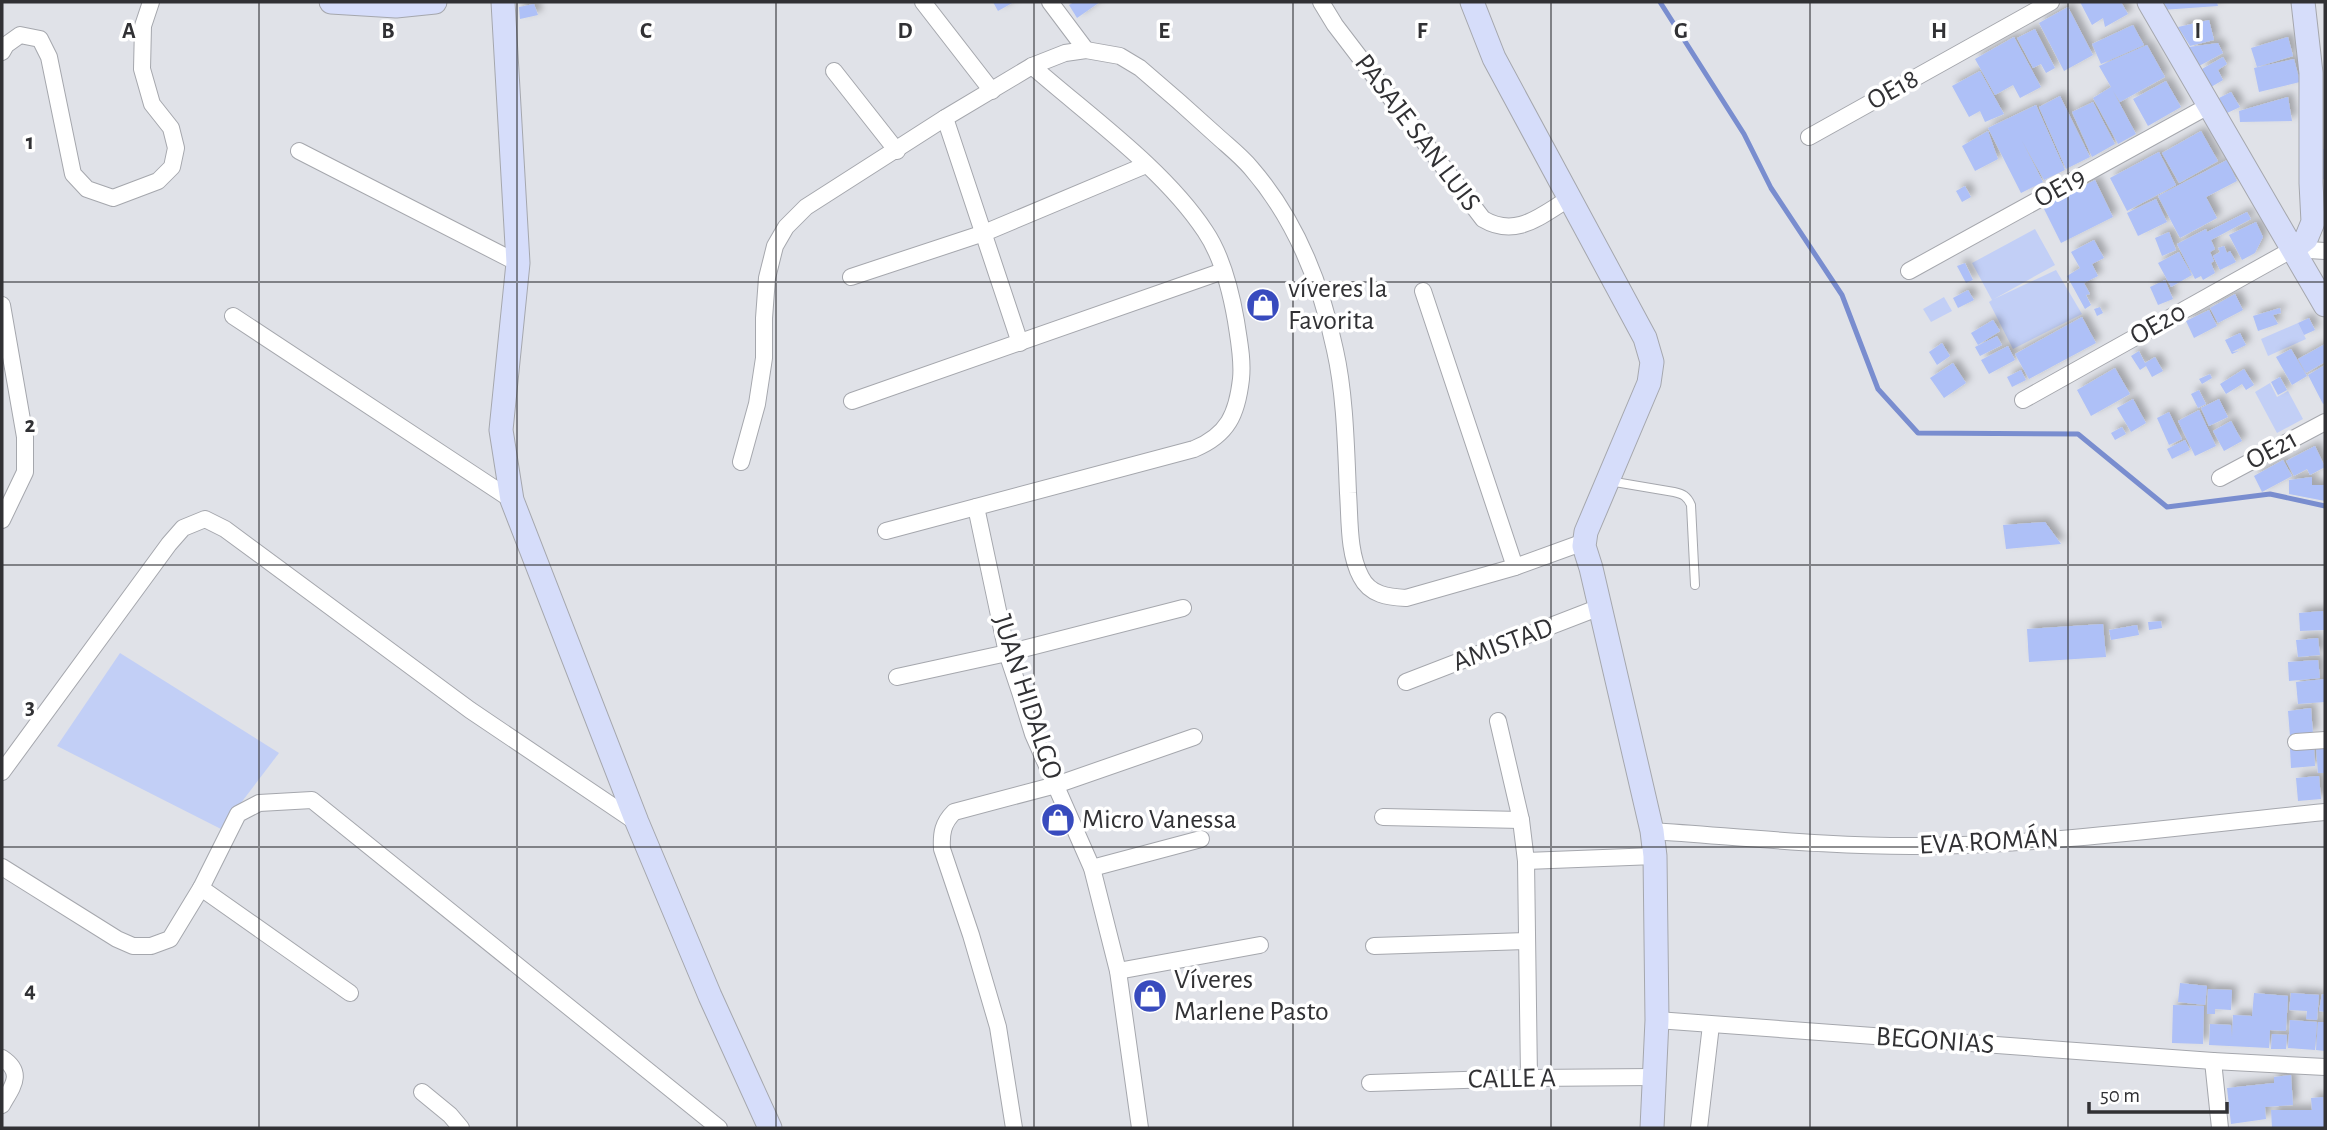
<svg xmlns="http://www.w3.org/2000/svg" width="2327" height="1130" viewBox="0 0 2327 1130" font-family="'Alegreya Sans',sans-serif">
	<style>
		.green { fill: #c2cff6 }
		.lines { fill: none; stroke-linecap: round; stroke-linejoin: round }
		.stream { stroke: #798dcf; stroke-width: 5 }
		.building { fill: #aec0f7; filter: url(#shadow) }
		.lane-casing { stroke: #a5a7ad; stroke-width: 10 }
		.street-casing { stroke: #a5a7ad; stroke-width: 18 }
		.secondary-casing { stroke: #a5a7ad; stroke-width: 25 }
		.lane { stroke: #fff; stroke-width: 8 }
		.street { stroke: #fff; stroke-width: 16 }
		.secondary { stroke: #d6ddfa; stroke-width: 23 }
		.grid { fill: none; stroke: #313134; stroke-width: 2; stroke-opacity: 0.55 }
		.labels { text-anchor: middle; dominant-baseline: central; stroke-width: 7; stroke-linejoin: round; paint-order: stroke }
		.street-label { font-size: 28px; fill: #313134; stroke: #fff }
		.poi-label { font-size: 28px; fill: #313134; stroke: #fff; text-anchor: start }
		.grid-label { font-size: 23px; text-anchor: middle; font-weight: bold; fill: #313134; stroke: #fff; stroke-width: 7; stroke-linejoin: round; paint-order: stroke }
	</style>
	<defs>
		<filter id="shadow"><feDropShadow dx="5" dy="-5" stdDeviation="3.5" flood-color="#0004"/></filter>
	</defs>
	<rect width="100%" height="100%" fill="#e0e2e8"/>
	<g class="green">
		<polygon points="2035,229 2055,265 1994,299 2056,270 2082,314 2013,349 1989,302 1992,300 1972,263"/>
		<polygon points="1944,297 1952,311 1931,322 1923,309"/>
		<polygon points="2298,323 2306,339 2268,356 2261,339"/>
		<polygon points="2270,383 2277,397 2288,391 2303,419 2277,433 2255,392"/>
		<polygon points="120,653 279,753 221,829 57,746"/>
	</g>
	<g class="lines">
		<polyline class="stream" points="1660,2 1744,134 1771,188 1842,295 1878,389 1918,433 2078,434 2167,507 2270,494 2325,506"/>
	</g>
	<g class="building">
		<polygon points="993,2 1014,2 998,11"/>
		<polygon points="1074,2 1100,2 1077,18 1069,5"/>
		<polygon points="2080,2 2121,2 2128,14 2105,27 2103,18 2092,25"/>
		<polygon points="2161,2 2217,2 2218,6 2162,10"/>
		<polygon points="534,4 538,15 520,19 519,7"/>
		<polygon points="2068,7 2093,55 2064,71 2039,23"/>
		<polygon points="2209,20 2214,40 2190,46 2178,27"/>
		<polygon points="2133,25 2144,45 2101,64 2092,44"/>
		<polygon points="2035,29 2055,68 2046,73 2041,64 2033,68 2017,38"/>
		<polygon points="2014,37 2041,87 2020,98 2013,85 1995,95 1975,59"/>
		<polygon points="2288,37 2293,56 2257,67 2251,48"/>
		<polygon points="2218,43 2223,53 2199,66 2189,47"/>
		<polygon points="2147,45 2165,77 2120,102 2113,91 2136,134 2118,144 2093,98 2111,87 2099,66"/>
		<polygon points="2223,57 2227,64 2218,70 2223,80 2211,87 2202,69"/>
		<polygon points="2294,59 2300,82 2259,92 2254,68"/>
		<polygon points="1980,71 2004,114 1985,122 1980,111 1969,117 1952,86"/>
		<polygon points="2166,81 2181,107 2148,126 2133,99"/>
		<polygon points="2231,92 2240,107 2227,113 2219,98"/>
		<polygon points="2060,96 2090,157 2066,169 2039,107"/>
		<polygon points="2288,97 2292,121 2240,122 2239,111"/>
		<polygon points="2093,102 2115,144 2092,157 2072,112"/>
		<polygon points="2036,105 2065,170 2044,180 2022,141 2043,182 2021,193 1988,128"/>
		<polygon points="1988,131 1998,159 1975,171 1962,146"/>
		<polygon points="2201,131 2218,161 2179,183 2162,153"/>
		<polygon points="2321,149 2325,149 2325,179 2323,179"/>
		<polygon points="2159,152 2176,185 2127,211 2110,178"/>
		<polygon points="2227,160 2237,181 2206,197 2217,218 2180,238 2158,196"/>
		<polygon points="2095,180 2113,217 2061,243 2043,207"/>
		<polygon points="1965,186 1971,197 1962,202 1956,191"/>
		<polygon points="2156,199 2167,222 2138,236 2127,213"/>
		<polygon points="2247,212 2251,219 2211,240 2215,249 2210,252 2214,261 2211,263 2215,273 2203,280 2201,276 2195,279 2177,244 2206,229 2207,232"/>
		<polygon points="2256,222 2263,237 2255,253 2242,260 2229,235"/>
		<polygon points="2169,232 2176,250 2162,256 2155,238"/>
		<polygon points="2094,240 2104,258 2092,264 2098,276 2084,283 2090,294 2086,295 2091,305 2085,309 2067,276 2080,268 2071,252"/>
		<polygon points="2224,246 2227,253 2230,251 2236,262 2220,270 2213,256 2220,252 2218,248"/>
		<polygon points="2179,252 2192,275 2171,287 2158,263"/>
		<polygon points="1965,263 1973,280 1966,283 1957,266"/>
		<polygon points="2165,280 2173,299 2158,305 2150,287"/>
		<polygon points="1968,290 1974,300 1958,308 1953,298"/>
		<polygon points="2235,294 2243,310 2218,323 2210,308"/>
		<polygon points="2100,307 2103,313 2097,316 2094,309"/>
		<polygon points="2280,308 2281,313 2273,315 2278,324 2258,331 2253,316"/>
		<polygon points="2209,310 2217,326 2194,338 2186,321"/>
		<polygon points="2082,317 2096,343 2029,379 2015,354"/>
		<polygon points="2309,318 2315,330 2304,335 2298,323"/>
		<polygon points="1993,320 2000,331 1978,345 1971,333"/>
		<polygon points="2240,333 2246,345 2232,352 2239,351 2232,354 2225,340"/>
		<polygon points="1997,336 2002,345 1980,356 1975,347"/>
		<polygon points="1942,343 1950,356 1937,365 1929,352"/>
		<polygon points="2325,344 2325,362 2306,373 2298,359"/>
		<polygon points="2008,346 2015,360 1989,374 1981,360"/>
		<polygon points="2291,349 2307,376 2292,385 2276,357"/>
		<polygon points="2139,351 2145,363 2155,357 2163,371 2152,377 2146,366 2140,370 2131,356"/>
		<polygon points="1953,363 1966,383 1944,398 1930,378"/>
		<polygon points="2325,365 2325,403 2323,404 2308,375"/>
		<polygon points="2115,368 2130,394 2091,416 2077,390"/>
		<polygon points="2244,369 2254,385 2246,390 2242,384 2226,394 2220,384"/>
		<polygon points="2021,370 2026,380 2012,387 2007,377"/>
		<polygon points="2210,374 2212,378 2202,384 2199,379"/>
		<polygon points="2280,377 2287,390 2278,395 2271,382"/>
		<polygon points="2199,390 2206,404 2198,408 2191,394"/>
		<polygon points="2133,399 2146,423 2131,432 2117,408"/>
		<polygon points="2219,399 2228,417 2209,426 2201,408"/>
		<polygon points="2199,410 2216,446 2195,456 2178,421"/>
		<polygon points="2169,412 2182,439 2169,445 2157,418"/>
		<polygon points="2231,421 2242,441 2224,451 2213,431"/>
		<polygon points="2122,427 2126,434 2115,440 2111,433"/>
		<polygon points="2185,440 2190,450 2172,459 2167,449"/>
		<polygon points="2315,446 2325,467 2310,475 2307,469 2294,476 2286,461"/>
		<polygon points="2283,460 2292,476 2262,492 2254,476"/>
		<polygon points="2312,477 2312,485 2325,485 2325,501 2289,494 2289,480"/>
		<polygon points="2045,522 2061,544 2006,549 2003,525"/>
		<polygon points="2323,611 2325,630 2300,631 2299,613"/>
		<polygon points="2161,621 2162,628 2149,630 2148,622"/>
		<polygon points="2103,624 2106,657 2029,662 2027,629"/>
		<polygon points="2137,625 2139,635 2111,640 2109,630"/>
		<polygon points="2318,638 2320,655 2298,657 2296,640"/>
		<polygon points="2318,660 2320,678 2289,681 2288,662"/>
		<polygon points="2325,679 2325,702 2298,704 2296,682"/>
		<polygon points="2311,708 2313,734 2290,736 2288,711"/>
		<polygon points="2314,746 2315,766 2291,768 2290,748"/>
		<polygon points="2316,747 2325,747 2325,773 2318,773"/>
		<polygon points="2319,776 2321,799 2298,801 2296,778"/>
		<polygon points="2180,983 2207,986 2205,1005 2178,1002"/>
		<polygon points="2208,989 2232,990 2231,1010 2215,1009 2215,1014 2207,1014"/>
		<polygon points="2254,993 2288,996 2286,1031 2270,1030 2269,1048 2209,1045 2210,1024 2231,1025 2232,1037 2233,1015 2252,1016"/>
		<polygon points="2291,993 2319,995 2317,1020 2306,1019 2307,1011 2289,1010"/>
		<polygon points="2322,994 2325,995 2325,1012 2319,1011"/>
		<polygon points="2173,1005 2204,1006 2203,1044 2172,1043"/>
		<polygon points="2290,1020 2317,1022 2315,1050 2288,1048"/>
		<polygon points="2318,1022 2325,1022 2325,1051 2316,1050"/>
		<polygon points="2272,1034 2287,1035 2286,1049 2271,1049"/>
		<polygon points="2291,1075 2293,1105 2265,1107 2266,1119 2231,1124 2227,1088 2274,1083 2274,1077"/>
		<polygon points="2323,1097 2325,1128 2272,1128 2271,1110 2312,1110 2311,1098"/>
	</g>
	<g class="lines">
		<g class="lane-casing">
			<path id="lane" d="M1609,481L1674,492C1683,494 1687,496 1691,505L1695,585"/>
		</g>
		<g class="street-casing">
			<g id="street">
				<polyline points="923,2 992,91"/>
				<polyline points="1050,2 1086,50"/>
				<path d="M1321,2L1335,25L1483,219C1517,239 1541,215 1570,198"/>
				<polyline points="2,52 6,45 20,35 40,39 49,57 73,174 87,189 113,198 158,181 172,167 176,148 171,128 152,104 142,69 143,26 151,2"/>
				<polyline points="834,71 897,151"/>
				<polyline points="945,118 1020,343"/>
				<polyline points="1809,137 2051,2"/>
				<polyline points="299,151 518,263"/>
				<polyline points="1909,271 2210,105"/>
				<polyline points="851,277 984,233 1146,165"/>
				<polyline points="1423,291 1515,567"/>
				<polyline points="2,305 25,437 25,472 2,520"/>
				<polyline points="233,316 512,500"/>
				<polyline points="2023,400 2293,249 2325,251"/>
				<polyline points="852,401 1223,271"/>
				<path d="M741,462L757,404L764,358V318L767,278L775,246L786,227L806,207L945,118L1032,66L1065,53L1086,50L1120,56L1140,68C1166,90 1191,112 1216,135C1228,146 1241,156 1251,168C1296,220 1321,283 1335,350C1345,394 1346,447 1348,493C1350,519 1348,553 1361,577C1370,595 1388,597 1406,598L1515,567L1584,542"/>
				<polyline points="2220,478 2325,422"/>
				<polyline points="976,507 1007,653 1020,692 1033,734 1092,868 1118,971 1140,1128"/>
				<path d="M886,531L1194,449C1228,435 1237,414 1241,379C1243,360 1239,341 1236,321C1231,292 1222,256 1205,231C1164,169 1089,116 1032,66"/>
				<polyline points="897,677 1007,653 1183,608"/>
				<polyline points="1406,682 1600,607"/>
				<polyline points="1498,721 1521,820 1526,861 1529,1078"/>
				<polyline points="2296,742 2325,740"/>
				<polyline points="2,772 169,544 183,528 205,519 225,529 470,710 636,822"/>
				<polyline points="1383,817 1521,820"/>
				<path d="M1652,831C1742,837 1833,847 1923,846C2057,844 2192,825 2325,812"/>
				<polyline points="1526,861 1655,856"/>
				<polyline points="2,867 117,939 133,946 151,946 170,939 201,888 238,814 259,803 312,800 719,1128"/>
				<polyline points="1092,868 1201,839"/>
				<polyline points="201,888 350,993"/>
				<polyline points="1374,946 1527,941"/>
				<polyline points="1118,971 1260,945"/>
				<polyline points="1657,1020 2213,1061 2325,1067"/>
				<path d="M2,1058C25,1073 12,1087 2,1105"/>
				<polyline points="2213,1061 2220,1128"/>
				<polyline points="1370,1083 1529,1078 1654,1077"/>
				<polyline points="422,1092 450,1115 461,1128"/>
				<path d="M1014,1128L998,1027L971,935L942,849C941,833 943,823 954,812L1056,785L1194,737"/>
				<polyline points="1699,1128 1711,1025"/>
			</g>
		</g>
		<g class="secondary-casing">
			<g id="secondary">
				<polyline points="331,2 396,6 435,2"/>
				<polyline points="503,2 518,263 501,430 512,500 637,822 710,996 770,1128"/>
				<polyline points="1472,2 1494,58 1645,338 1652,362 1649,383 1586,532 1584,546 1591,568 1652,831 1655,856 1657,1020 1652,1128"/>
				<polyline points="2149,2 2325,305"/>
				<polyline points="2293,249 2306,239 2313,222 2311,183 2311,73 2303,2"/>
			</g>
		</g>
		<use href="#lane" class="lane"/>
		<use href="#street" class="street"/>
		<use href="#secondary" class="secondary"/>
	</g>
	<path class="grid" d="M259,2V1128M517,2V1128M776,2V1128M1034,2V1128M1293,2V1128M1551,2V1128M1810,2V1128M2068,2V1128M2,282H2325M2,565H2325M2,847H2325"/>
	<defs>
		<g id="shop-disc" transform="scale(1.75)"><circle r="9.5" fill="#384bbe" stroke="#fff"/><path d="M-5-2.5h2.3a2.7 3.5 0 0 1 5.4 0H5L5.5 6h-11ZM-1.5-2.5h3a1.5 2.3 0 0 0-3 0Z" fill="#fff"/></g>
	</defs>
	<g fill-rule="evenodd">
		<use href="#shop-disc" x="1263" y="305"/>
		<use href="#shop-disc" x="1058" y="820"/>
		<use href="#shop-disc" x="1150" y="996"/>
	</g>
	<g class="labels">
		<g class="street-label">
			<text transform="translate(1893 90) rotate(-29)">OE18</text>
			<text transform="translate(1417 133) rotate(53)">PASAJE SAN LUIS</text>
			<text transform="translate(2060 188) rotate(-29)">OE19</text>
			<text transform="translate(2158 324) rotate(-29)">OE20</text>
			<text transform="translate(2272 450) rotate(-28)">OE21</text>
			<text transform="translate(1503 645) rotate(-21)">AMISTAD</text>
			<text transform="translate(1027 697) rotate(72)">JUAN HIDALGO</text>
			<text transform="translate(1989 842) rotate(-3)">EVA ROMÁN</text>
			<text transform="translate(1935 1041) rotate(4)">BEGONIAS</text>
			<text transform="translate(1512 1079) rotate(-1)">CALLE A</text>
		</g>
		<g class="poi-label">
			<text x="1288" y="289">víveres la<tspan x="1288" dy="32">Favorita</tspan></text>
			<text x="1082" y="820">Micro Vanessa</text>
			<text x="1174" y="980">Víveres<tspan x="1174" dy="32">Marlene Pasto</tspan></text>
		</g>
	</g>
	<g class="grid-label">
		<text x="129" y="38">A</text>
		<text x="388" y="38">B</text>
		<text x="646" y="38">C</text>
		<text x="905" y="38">D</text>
		<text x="1164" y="38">E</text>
		<text x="1422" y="38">F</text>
		<text x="1681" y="38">G</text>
		<text x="1939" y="38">H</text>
		<text x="2198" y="38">I</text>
		<text x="30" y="149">1</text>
		<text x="30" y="432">2</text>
		<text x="30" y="714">3</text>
		<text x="30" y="997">4</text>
	</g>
	<rect width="2327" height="1130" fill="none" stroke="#313134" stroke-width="7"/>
	<path d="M2089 1102v10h138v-10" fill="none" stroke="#313134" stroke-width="3.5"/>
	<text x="2100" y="1102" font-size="21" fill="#313134" stroke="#ffffff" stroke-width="5" paint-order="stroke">50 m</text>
</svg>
